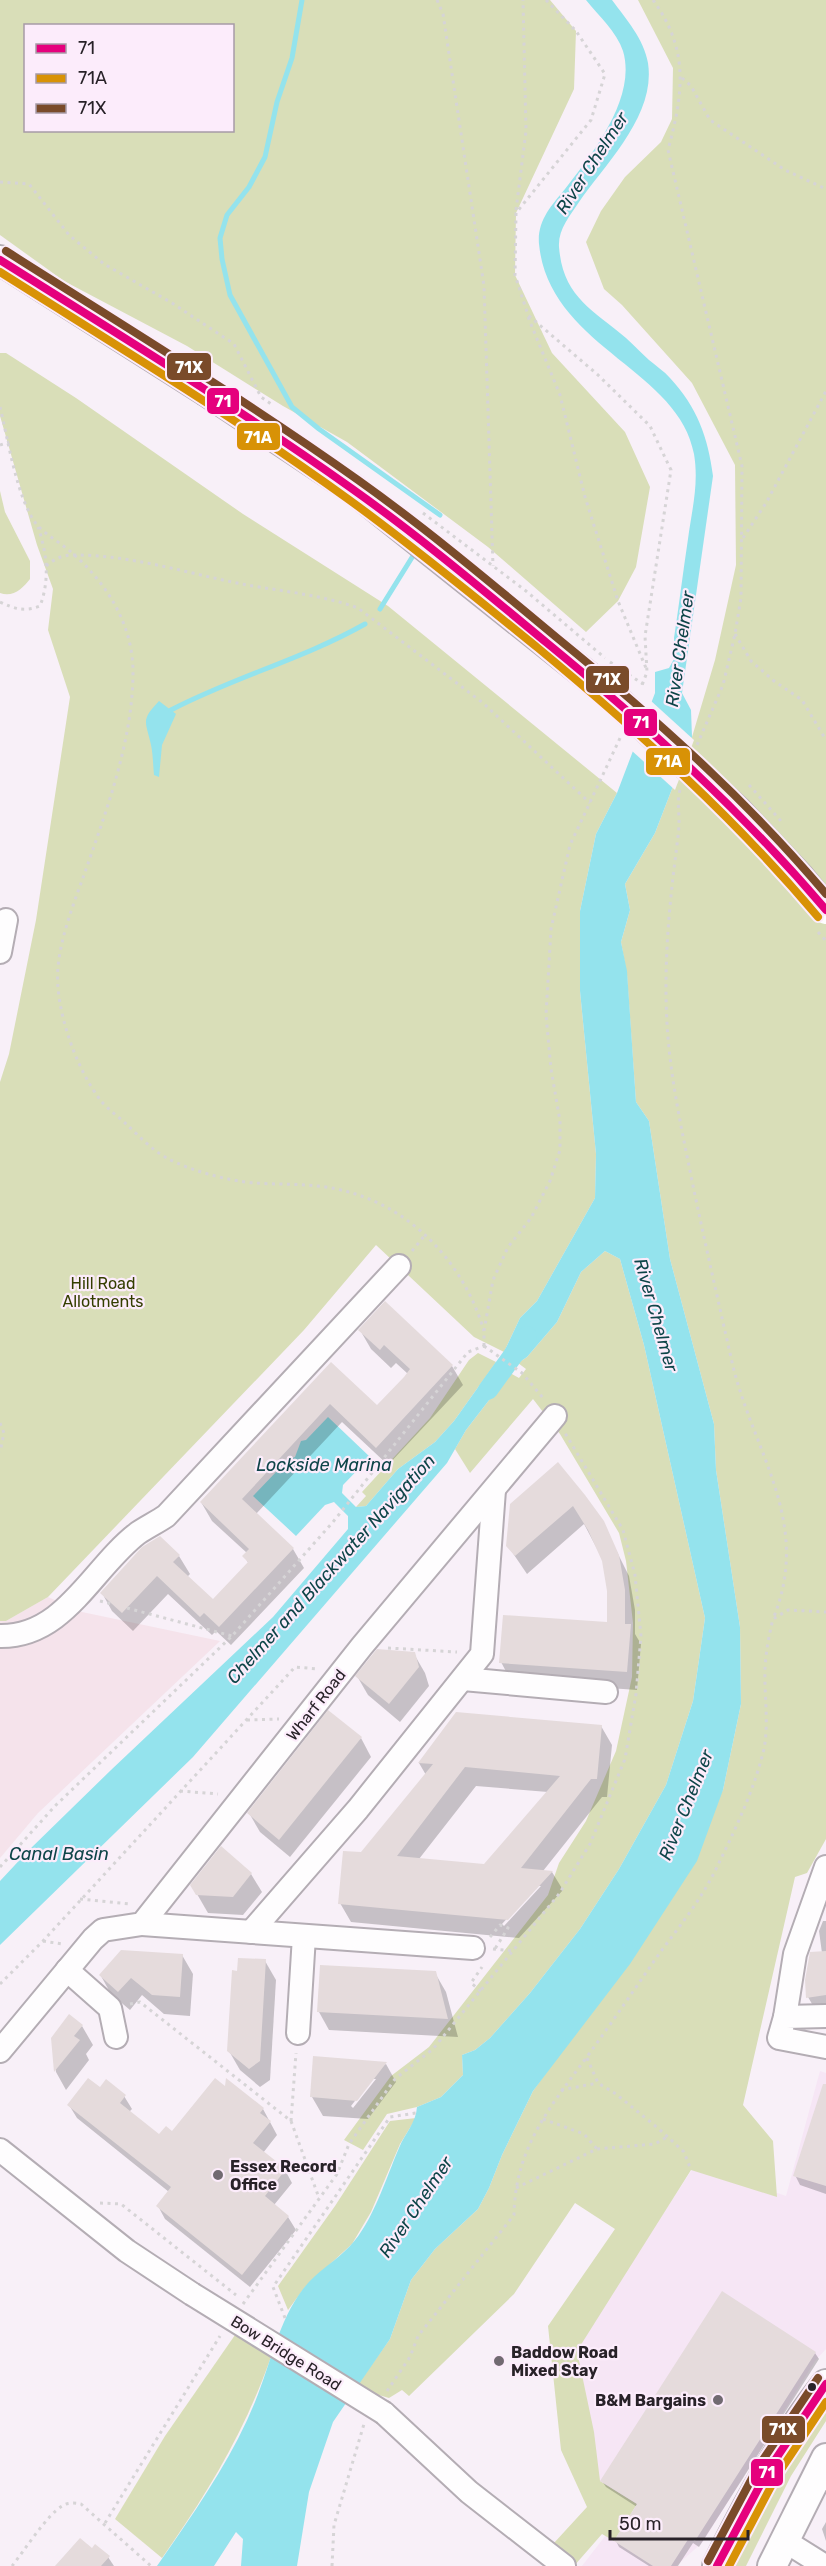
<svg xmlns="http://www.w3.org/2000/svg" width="826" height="2566" viewBox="0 0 826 2566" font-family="Rubik,sans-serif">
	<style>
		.built { fill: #f6e6f5 }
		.industrial { fill: #f5e3eb }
		.green { fill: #d9deb8; fill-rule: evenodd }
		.water { fill: #94e3ed }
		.pier { fill: #f8f0f8 }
		.shadow { fill: #0003; fill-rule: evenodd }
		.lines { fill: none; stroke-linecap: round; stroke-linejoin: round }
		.stream { stroke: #94e3ed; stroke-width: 5 }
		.canal { stroke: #94e3ed; stroke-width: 20 }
		.building { fill: #e5dbdc; fill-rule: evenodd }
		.minor-casing { stroke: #b4adb4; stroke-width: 26 }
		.major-casing { stroke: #b4adb4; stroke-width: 32 }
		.path { stroke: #d6d4d6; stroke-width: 3; stroke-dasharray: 3 4.5; stroke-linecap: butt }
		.minor { stroke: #fefdfe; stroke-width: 22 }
		.major { stroke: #fefdfe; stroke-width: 28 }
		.minor-bridge-casing { stroke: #b4adb4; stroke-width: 26; stroke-linecap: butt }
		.major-bridge-casing { stroke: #b4adb4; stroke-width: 32; stroke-linecap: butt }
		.path-bridge { stroke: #d6d4d6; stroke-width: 3; stroke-dasharray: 3 4.5; stroke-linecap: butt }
		.minor-bridge { stroke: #fefdfe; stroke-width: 22 }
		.major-bridge { stroke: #fefdfe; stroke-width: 28 }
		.bus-1-casing { stroke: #fcecfb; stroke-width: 12 }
		.bus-2-casing { stroke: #fcecfb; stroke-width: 12 }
		.bus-3-casing { stroke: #fcecfb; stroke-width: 12 }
		.bus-1 { stroke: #e5007d; stroke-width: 8 }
		.bus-2 { stroke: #d89206; stroke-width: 8 }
		.bus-3 { stroke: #7a4b2a; stroke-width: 8 }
		.poi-dot { fill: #716a71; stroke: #fcecfb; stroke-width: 2 }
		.bus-dot { fill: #282228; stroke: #fcecfb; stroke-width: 2 }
		.labels { text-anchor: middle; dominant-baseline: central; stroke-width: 4.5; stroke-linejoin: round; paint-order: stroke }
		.park-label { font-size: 16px; fill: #343e00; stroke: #fcecfb }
		.street-label { font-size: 16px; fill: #282228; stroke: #fcecfb }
		.poi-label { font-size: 16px; font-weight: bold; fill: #282228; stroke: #fcecfb; text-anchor: start }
		.water-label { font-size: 18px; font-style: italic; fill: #0e4549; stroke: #fcecfb }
		.line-badge { stroke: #fcecfb; stroke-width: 2 }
		.badge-label { font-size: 16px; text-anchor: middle; font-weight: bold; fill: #fff }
	</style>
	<rect width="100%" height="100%" fill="#f8f0f8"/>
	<polygon class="built" points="820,2071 826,2073 826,2349 815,2361 703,2542 676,2566 582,2566 629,2505 596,2481 573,2351 695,2165 786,2196"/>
	<polygon class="industrial" points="48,1597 82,1612 220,1641 38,1813 0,1858 0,1621 6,1621"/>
	<g class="green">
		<path d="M0,0H550L576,31L574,89L516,213L515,275L552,353L625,432L650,487L636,567L618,601L586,632L488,547L347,442L283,406L187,346L64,281L0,235ZM26,26H232V130H26Z"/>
		<polygon points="638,0 826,0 826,1839 807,1873 795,1877 743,2105 773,2141 777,2197 691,2170 577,2351 594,2432 600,2481 637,2504 614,2541 602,2534 574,2566 554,2543 587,2507 561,2450 548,2326 615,2229 575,2203 514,2294 409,2396 402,2390 389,2398 372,2393 358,2384 390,2339 411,2280 435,2249 478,2209 489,2188 502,2155 533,2091 578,2028 723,1790 741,1704 740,1627 716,1470 714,1424 670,1259 649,1121 636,1102 627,975 621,942 630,910 625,884 655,833 692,737 715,660 736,565 735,465 692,383 622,305 604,289 586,242 601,211 625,177 661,142 672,119 673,68"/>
		<polygon points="0,353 6,353 76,398 243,514 388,606 617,793 596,834 580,911 580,991 596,1154 595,1198 537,1301 520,1318 504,1352 474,1337 376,1245 304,1330 48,1597 6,1621 0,1621 0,1082 9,1054 36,920 70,697 48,630 53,589 37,545 0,416"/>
		<path d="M0,491L5,512L30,561V579C23,588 13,598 0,593Z"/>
		<polygon points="605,1251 620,1259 644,1345 705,1618 693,1701 666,1785 619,1869 580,1929 530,1993 490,2038 475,2050 462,2055 463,2075 441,2097 417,2107 387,2114 363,2150 344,2140 391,2076 429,2047 548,1895 559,1863 586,1821 616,1751 632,1677 633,1623 626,1561 619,1533 560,1434 533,1399 470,1473 455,1449 466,1430 510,1373 519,1378 526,1369 518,1363 527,1357 557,1322 581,1272"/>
		<polygon points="478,1353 496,1362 454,1421 435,1442 398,1469 366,1506 356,1507 366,1496 362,1492 430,1418 469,1360"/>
		<polygon points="416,2118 400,2144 371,2212 352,2244 305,2287 288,2310 278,2286 335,2206 390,2121"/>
		<path d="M235,2335L271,2357C244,2433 208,2492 162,2558L115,2519L165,2436Z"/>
		<polygon points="826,2403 826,2421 791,2476 746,2566 731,2566 756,2515"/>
	</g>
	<g class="water">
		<path d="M586,0H612C626,19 644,39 648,63C656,115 606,163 579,202C570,216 558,229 559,247C563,297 592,309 626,338C634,345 641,353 649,360C656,366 664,371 670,378C697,407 708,437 713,476L682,693L691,710L692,737L655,833L625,884L630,910L621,942L627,971L636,1102L649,1121L670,1259L714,1424L716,1470L740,1627L741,1704L723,1790L697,1861L630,1964L533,2091L502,2155L489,2188L478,2209L435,2249L411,2280L390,2339L333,2422L309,2492L297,2566H241L243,2539L236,2532L214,2566H157C193,2514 231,2461 255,2402C271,2363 278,2322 303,2289C316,2272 336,2261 350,2246C373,2222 386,2178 399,2148C405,2133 416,2123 417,2107L441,2097L463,2075L462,2055L475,2050L490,2038L530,1993L580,1929L619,1869L666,1785L693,1701L705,1618L644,1345L620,1259L605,1251L581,1272L557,1322L527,1357L518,1363L504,1352L520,1318L537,1301L595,1198L596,1154L580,991V911L596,834L617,793L655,693V672L669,668L675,657L674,638C679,605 683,572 688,539C692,509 699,484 694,454C679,369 549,347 539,244C537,221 551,206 565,189C592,154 637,98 623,51C617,32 598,15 586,0Z"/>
		<path d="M159,701L176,714L162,745L159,777L154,775C153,765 153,754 151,745C146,721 140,721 159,701Z"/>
		<polygon points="496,1362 510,1373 466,1430 447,1463 193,1757 0,1945 0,1881 28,1851 111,1770 273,1617 348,1529 348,1516 334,1502 325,1505 296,1536 253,1496 277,1471 277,1465 295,1457 301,1441 306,1440 328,1417 370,1457 343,1485 342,1493 356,1507 366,1506 398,1469 435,1442 454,1421"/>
	</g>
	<polygon class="pier" points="650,700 694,740 675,790 631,750"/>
	<g class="shadow">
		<polygon points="385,1303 452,1366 463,1385 388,1465 342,1422 256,1514 293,1549 304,1568 231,1645 216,1631 212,1635 168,1594 133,1631 112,1611 102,1593 179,1556 190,1574 187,1577 213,1601 249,1564 244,1556 247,1553 212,1521 201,1502 331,1364 377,1407 408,1374 396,1363 391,1368 371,1349 360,1330"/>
		<polygon points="558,1464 602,1522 629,1576 635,1610 635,1634 641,1644 637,1690 511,1681 501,1662 609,1624 609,1591 603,1560 584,1524 527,1574 508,1546"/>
		<polygon points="414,1654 425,1673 429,1686 400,1722 368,1695 357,1676"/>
		<path d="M601,1726L612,1745L607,1797H602L543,1871L552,1872L563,1890L519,1938L351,1922L340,1903L361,1854L426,1775L419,1763ZM476,1786L548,1792L485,1866L419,1859ZM537,1886H541L504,1926L502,1924Z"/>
		<polygon points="361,1738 371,1757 290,1857 260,1832 249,1813"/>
		<polygon points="251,1874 262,1892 243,1915 208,1913 197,1894"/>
		<polygon points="823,1921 826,1921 826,2008 815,2009 808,1997 822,1953 819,1931"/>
		<polygon points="182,1955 193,1974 190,2016 164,2014 142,1995 130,2010 111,1994 101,1976"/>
		<polygon points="265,1961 276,1980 270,2080 260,2087 240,2070 229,2051 239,1972"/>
		<polygon points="435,1973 446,1992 458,2037 329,2030 319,2012"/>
		<polygon points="82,2026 93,2045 86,2054 89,2060 66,2090 56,2072 52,2039"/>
		<path d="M386,2064L396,2082L368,2119L323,2116L312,2097ZM372,2079H376L353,2108L351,2106Z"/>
		<polygon points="227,2081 263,2109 277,2135 263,2153 285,2170 292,2183 274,2205 288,2217 296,2230 250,2287 165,2219 158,2206 169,2192 77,2118 69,2105 100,2089 124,2096 132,2109 129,2112 159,2136 172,2133 227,2089"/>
		<polygon points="826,2104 826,2194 800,2185 795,2175"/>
		<polygon points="815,2353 819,2359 699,2547 693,2543 678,2566 649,2566 619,2547 616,2541 637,2507 606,2487 602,2481"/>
		<polygon points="826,2522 826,2541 822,2529"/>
		<polygon points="92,2550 108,2557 114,2566 57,2566"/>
	</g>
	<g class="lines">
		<g class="stream">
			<polyline points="302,0 292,58 277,102 265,157 249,187 227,215 220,238 222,259 230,295 292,407 319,429 440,515"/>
			<polyline points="380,609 416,551"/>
			<path d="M171,710C234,677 303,659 365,624"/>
		</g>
		<polyline class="canal" points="488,1390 527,1336"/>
	</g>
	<g class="building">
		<polygon points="385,1301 453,1365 376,1448 330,1404 242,1499 294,1548 219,1627 204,1613 200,1617 157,1576 122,1613 100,1593 142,1547 160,1536 180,1555 173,1562 213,1599 248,1562 242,1556 249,1549 200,1502 331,1362 377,1405 404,1377 410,1369 384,1345 380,1350 358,1330"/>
		<polygon points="558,1462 585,1495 604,1521 619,1555 625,1590 625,1624 631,1624 627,1672 499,1663 503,1615 607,1622 607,1591 602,1561 588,1530 573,1506 515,1556 506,1546 510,1504"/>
		<polygon points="377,1649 415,1652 419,1667 389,1704 355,1676"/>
		<polygon points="328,1710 362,1737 279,1840 247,1813"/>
		<path d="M456,1712L602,1725L597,1779H591L521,1868L553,1871L508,1920L338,1904L343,1851L361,1852L433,1764L418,1763ZM465,1767L560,1776L484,1864L397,1856Z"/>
		<polygon points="221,1846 252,1873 233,1897 196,1895 190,1885"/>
		<polygon points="121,1950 183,1954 180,1997 152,1995 131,1978 118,1992 99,1975"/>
		<polygon points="826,1951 826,1995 806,1998 805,1980 810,1952"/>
		<polygon points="238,1958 266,1959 260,2061 249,2069 227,2051 232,1970 237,1971"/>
		<polygon points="320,1965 436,1971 448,2019 317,2012"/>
		<polygon points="69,2014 83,2025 74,2036 80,2040 54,2072 51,2038"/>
		<polygon points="313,2056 387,2062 357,2101 310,2097"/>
		<polygon points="88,2078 100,2087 106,2079 126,2095 120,2103 159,2134 166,2126 172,2131 215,2078 225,2086 226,2078 264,2108 260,2113 271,2121 253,2143 286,2169 265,2196 289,2216 242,2275 156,2206 171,2187 67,2105"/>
		<polygon points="823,2084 826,2084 826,2186 793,2176"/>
		<polygon points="722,2291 816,2352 695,2541 689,2538 671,2566 653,2566 614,2541 637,2504 600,2481"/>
		<polygon points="80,2538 92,2548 95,2544 110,2556 101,2566 55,2566"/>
	</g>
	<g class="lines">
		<g class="minor-casing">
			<g id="minor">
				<polyline points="0,952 6,920"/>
				<path d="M0,1636C65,1637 92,1568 138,1533C147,1527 157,1522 166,1516L399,1266"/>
				<polyline points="463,1679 606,1692"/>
				<polyline points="142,1924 473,1948"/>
				<polyline points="251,1932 358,1809 482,1654 494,1490"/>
				<polyline points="67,1970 110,2008 116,2037"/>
				<polyline points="826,2016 785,2017 779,2038 826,2047"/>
				<polyline points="785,2017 795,1954 826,1867"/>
				<polyline points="298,2033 304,1936"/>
				<polyline points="0,2051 93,1939 103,1930 142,1924 362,1646 555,1416"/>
				<polyline points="0,2150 127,2251 192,2294"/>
				<polyline points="384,2413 469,2492 564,2566"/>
				<polyline points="785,2541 825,2566"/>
			</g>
		</g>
		<g class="major-casing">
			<g id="major">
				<polyline points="0,260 206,391"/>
				<path d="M717,2566C749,2501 782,2441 826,2384"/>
				<polyline points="772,2566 826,2458"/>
			</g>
		</g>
		<g class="path">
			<polyline points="437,0 443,14 484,286 493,566"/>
			<polyline points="546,0 576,31 605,74 591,120 516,213 515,275 528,315 598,375 650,426 671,470 645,636 647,672 641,688"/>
			<path d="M653,0C690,51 683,94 668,150L742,466L741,598L735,634L723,685L697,745"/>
			<polyline points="682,78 691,86 710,120 785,170 826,189"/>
			<polyline points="0,182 29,184 69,235 104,264 172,303 234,344 261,397 271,404"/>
			<polyline points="516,210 526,131 523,0"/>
			<polyline points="528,317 560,395 585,497 618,601 646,668"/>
			<path d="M0,407C8,439 17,500 37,525C46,535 61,543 71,552C107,583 134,626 133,675C132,742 107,809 85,872C74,903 61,935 58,967C54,1007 76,1069 101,1101C107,1108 116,1115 124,1122C134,1131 144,1142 156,1151C178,1168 227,1181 255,1183C284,1185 313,1183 341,1190C411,1206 464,1263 484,1331"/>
			<polyline points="0,445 9,442"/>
			<polyline points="423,513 526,591 605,658"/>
			<polyline points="743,538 766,503 826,391"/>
			<path d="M46,566C56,558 62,555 75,555C130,555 183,572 237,583C277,591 320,594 358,608L483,703L590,803"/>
			<path d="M0,602C15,609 24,612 40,606C50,580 47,553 38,527"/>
			<polyline points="735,634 751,661 774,681 802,700 826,740"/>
			<polyline points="610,662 643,684"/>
			<polyline points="749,785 781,821"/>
			<path d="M680,790C677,800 679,811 679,821C679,832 677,843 676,853C668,914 663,977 668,1038C672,1085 682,1131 691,1176C704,1239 718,1300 732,1362C753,1453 813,1522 773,1619"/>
			<polyline points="412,1251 425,1235"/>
			<polyline points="484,1346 522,1373 544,1399"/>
			<polyline points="484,1346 484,1331 493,1280 508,1247 531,1218 550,1181 560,1150 560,1121 551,1069 546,1015 551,929 570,845 621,736"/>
			<polyline points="0,1423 4,1433 0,1452"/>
			<polyline points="100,1601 112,1604"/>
			<polyline points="127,1608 232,1636"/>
			<polyline points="388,1648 457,1652"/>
			<polyline points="247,1720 279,1719"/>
			<polyline points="180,1791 218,1794"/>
			<polyline points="0,1867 55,1806 232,1636 333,1522 468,1352 484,1346"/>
			<polyline points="80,1899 130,1904"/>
			<polyline points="490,1937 500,1925 508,1928 493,1952"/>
			<polyline points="43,1941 62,1944"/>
			<polyline points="493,1949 515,1951"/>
			<polyline points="0,1984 43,1941 295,1667 319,1669"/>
			<polyline points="481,1991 471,1983 482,1967"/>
			<polyline points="130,2004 140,2002 291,2121 319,2198"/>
			<polyline points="587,2058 598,2083 616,2094 659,2129 684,2152 691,2170"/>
			<polyline points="561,2090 598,2083"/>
			<polyline points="543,2119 584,2134 597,2149"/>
			<polyline points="291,2121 296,2053"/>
			<polyline points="516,2188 597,2149 655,2144 667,2137"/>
			<polyline points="100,2203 121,2204 236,2295"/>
			<polyline points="243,2304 337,2174 349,2144 395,2079 433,2049 559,1894 590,1844 625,1759 636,1694 641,1636 635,1575 623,1530 565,1433"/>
			<polyline points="285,2318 273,2287 390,2117 416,2113"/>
			<path d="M387,2391L410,2357L418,2336L514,2215C515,2147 551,2106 589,2054C613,2021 636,1987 659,1954C679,1927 700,1901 715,1871C734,1832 754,1791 764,1749C769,1722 764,1695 765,1668C766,1651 769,1635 773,1619L788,1610L826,1612"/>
			<polyline points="105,2523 220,2336"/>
			<path d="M12,2566C24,2551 47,2515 62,2506C68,2502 75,2503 81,2504L151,2566"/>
			<polyline points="332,2566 334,2525 364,2424"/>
		</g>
		<use href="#minor" class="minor"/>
		<use href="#major" class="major"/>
		<g class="minor-bridge-casing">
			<polyline id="minor-bridge" points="192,2294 384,2413"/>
		</g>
		<g class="major-bridge-casing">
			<polyline id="major-bridge" points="206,391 353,489 605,690 736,810 799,877 826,910"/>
		</g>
		<polyline class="path-bridge" points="818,932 826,941"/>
		<use href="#minor-bridge" class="minor-bridge"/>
		<use href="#major-bridge" class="major-bridge"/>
		<g class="bus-1-casing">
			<g id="bus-1">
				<path d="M0,260C118,334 237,407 351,488C419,536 483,590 547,643C647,725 742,811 826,910"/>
				<polyline points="717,2566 767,2472 826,2384"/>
			</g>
		</g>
		<g class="bus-2-casing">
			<g id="bus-2">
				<path d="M0,272C117,346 236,418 348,499C413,546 475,597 538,648C638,731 734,817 818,917"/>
				<polyline points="729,2566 776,2477 826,2402"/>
			</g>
		</g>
		<g class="bus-3-casing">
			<g id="bus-3">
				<path d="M6,251C124,326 244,399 358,480C427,529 491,583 556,637C653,716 745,798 826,894"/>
				<polyline points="708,2561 758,2467 818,2378"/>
			</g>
		</g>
		<use href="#bus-1" class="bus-1"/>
		<use href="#bus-2" class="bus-2"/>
		<use href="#bus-3" class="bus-3"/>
	</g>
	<g class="poi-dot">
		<circle cx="218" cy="2175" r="6"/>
		<circle cx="499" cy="2361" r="6"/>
		<circle cx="718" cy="2400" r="6"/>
	</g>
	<circle class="bus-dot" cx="812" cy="2387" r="5"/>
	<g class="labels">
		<g class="park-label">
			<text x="103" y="1283">Hill Road<tspan x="103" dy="18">Allotments</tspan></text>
		</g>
		<g class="street-label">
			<text transform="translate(316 1705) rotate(-52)">Wharf Road</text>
			<text transform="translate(286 2353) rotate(32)">Bow Bridge Road</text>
		</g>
		<g class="poi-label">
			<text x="230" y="2166">Essex Record<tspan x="230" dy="18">Office</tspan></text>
			<text x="511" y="2352">Baddow Road<tspan x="511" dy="18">Mixed Stay</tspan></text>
			<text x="706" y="2400" text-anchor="end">B&amp;M Bargains</text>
		</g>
		<g class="water-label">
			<text transform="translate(592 163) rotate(-57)">River Chelmer</text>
			<text transform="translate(680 649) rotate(-82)">River Chelmer</text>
			<text transform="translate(656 1315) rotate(74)">River Chelmer</text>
			<text x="324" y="1465">Lockside Marina</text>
			<text transform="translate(331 1569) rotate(-48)">Chelmer and Blackwater Navigation</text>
			<text transform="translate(686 1805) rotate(-68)">River Chelmer</text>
			<text x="59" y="1854">Canal Basin</text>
			<text transform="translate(416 2207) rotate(-56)">River Chelmer</text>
		</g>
	</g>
	<g class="line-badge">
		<rect x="166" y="352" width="46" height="29" rx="6" fill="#7a4b2a"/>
		<rect x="206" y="387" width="34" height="28" rx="6" fill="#e5007d"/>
		<rect x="236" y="422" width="45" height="29" rx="6" fill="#d89206"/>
		<rect x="585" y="665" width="45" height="29" rx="6" fill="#7a4b2a"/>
		<rect x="623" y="708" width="35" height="29" rx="6" fill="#e5007d"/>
		<rect x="645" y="747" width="46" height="29" rx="6" fill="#d89206"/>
		<rect x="761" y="2415" width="45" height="29" rx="6" fill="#7a4b2a"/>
		<rect x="750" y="2458" width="34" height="29" rx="6" fill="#e5007d"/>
	</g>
	<g class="badge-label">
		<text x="189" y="373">71X</text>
		<text x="223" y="407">71</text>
		<text x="258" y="443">71A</text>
		<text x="607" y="685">71X</text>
		<text x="641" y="728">71</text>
		<text x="668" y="767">71A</text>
		<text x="783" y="2435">71X</text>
		<text x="767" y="2478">71</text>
	</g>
	<rect x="24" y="24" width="210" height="108" fill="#fcecfb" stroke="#a79ba7" stroke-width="1.5"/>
	<rect x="36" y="44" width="30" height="9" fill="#e5007d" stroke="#a79ba7" stroke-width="1.5"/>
	<text x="78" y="54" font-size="18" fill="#282228">71</text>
	<rect x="36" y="74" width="30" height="9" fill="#d89206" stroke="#a79ba7" stroke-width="1.5"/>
	<text x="78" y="84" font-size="18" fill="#282228">71A</text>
	<rect x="36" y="104" width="30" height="9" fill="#7a4b2a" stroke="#a79ba7" stroke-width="1.5"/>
	<text x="78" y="114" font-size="18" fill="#282228">71X</text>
	<path d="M610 2530v9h138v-9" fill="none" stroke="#282228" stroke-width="3"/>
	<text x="619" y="2530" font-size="18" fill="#282228" stroke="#fcecfb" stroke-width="4.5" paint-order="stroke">50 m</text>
</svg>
